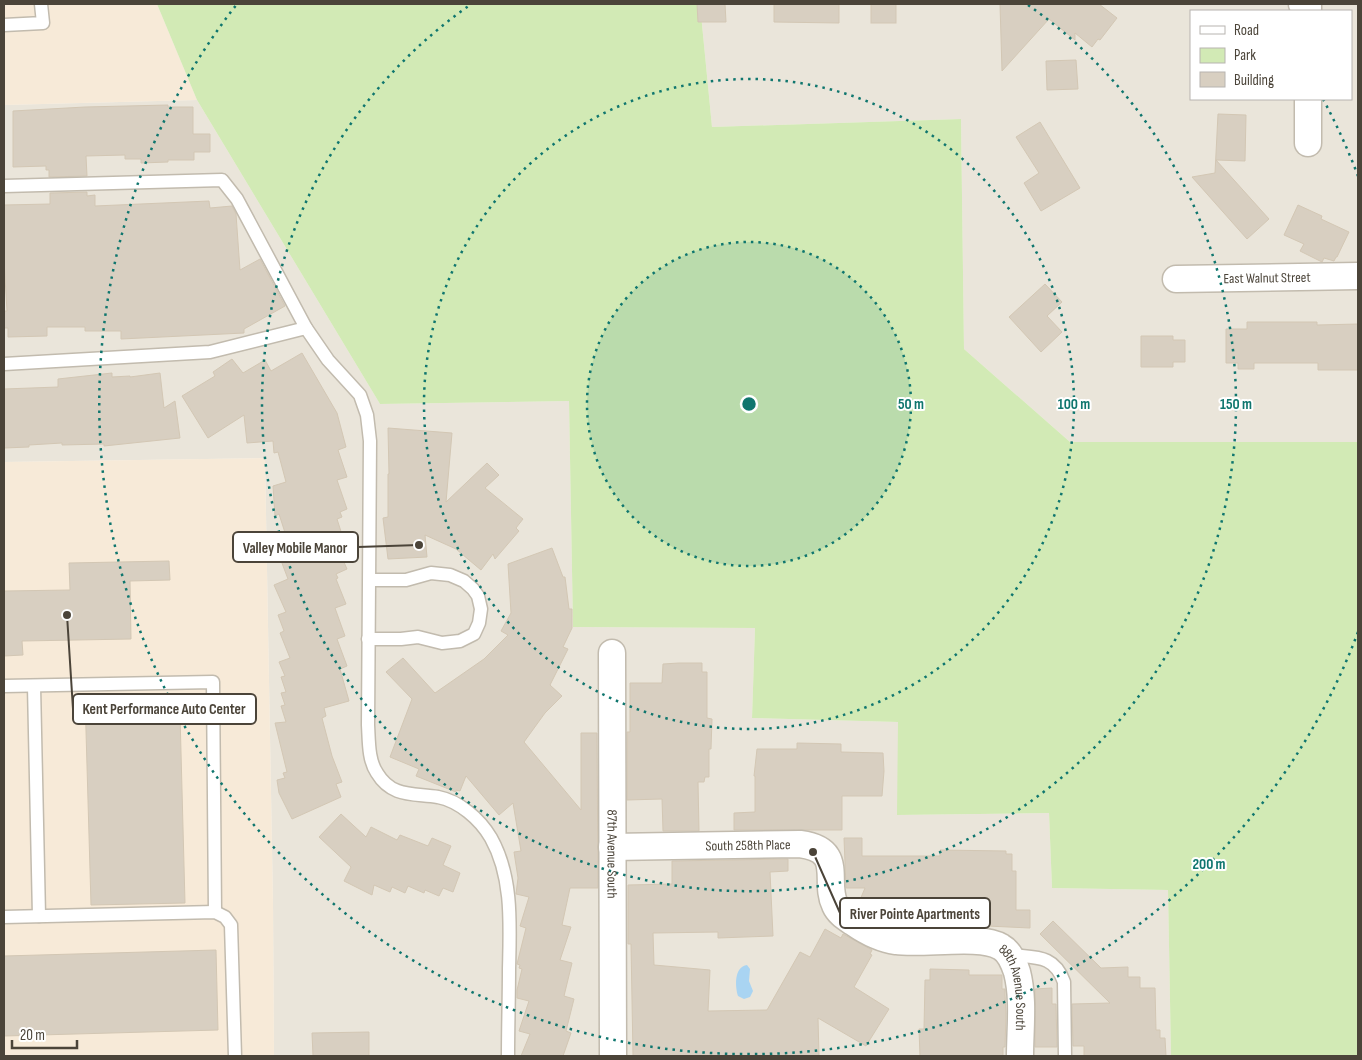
<svg xmlns="http://www.w3.org/2000/svg" width="1362" height="1060" viewBox="0 0 1362 1060" font-family="'Sofia Sans Condensed',sans-serif">
	<style>
		.residential { fill: #eae5da; fill-rule: evenodd }
		.commercial { fill: #f7ead8 }
		.green { fill: #d2eab5 }
		.water { fill: #a9d4f2 }
		.building { fill: #d8cfc1; stroke: #d3c7b4 }
		.lines { fill: none; stroke-linecap: round; stroke-linejoin: round }
		.service-casing { stroke: #c2bbae; stroke-width: 15 }
		.minor-casing { stroke: #c2bbae; stroke-width: 29 }
		.service { stroke: #fff; stroke-width: 12 }
		.minor { stroke: #fff; stroke-width: 26 }
		.ring { fill: none; stroke: #0f766e; stroke-width: 2.5; stroke-dasharray: 2.5 5 }
		.labels { text-anchor: middle; dominant-baseline: central; stroke-width: 4; stroke-linejoin: round; paint-order: stroke }
		.street-label { font-size: 14px; fill: #4b4439; stroke: #fff }
		.centre { fill: #0f766e; stroke: #fff; stroke-width: 2.5 }
		.ring-label { font-size: 15px; text-anchor: middle; font-weight: bold; fill: #0f766e; stroke: #fff; stroke-width: 4; stroke-linejoin: round; paint-order: stroke }
		.leader { fill: none; stroke: #4b4439; stroke-width: 2 }
		.callout-dot { fill: #4b4439; stroke: #fff; stroke-width: 2 }
		.callout { fill: #fff; stroke: #4b4439; stroke-width: 2 }
		.callout-label { font-size: 15px; text-anchor: middle; font-weight: bold; fill: #4b4439 }
	</style>
	<rect width="100%" height="100%" fill="#f6f3ec"/>
	<g class="residential">
		<path d="M700,4H1358V442H1070L964,349L961,119L712,127ZM1191,11H1351V99H1191Z"/>
		<polygon points="197,100 380,404 569,401 573,627 755,628 752,718 898,722 898,815 1049,813 1052,888 1168,890 1171,1056 274,1056 273,904 265,458 4,462 4,105"/>
	</g>
	<g class="commercial">
		<polygon points="4,4 157,4 197,100 4,105"/>
		<polygon points="265,458 273,904 274,1056 4,1056 4,462"/>
	</g>
	<polygon class="green" points="157,4 700,4 712,127 961,119 964,349 1070,442 1358,442 1358,1056 1171,1056 1168,890 1052,888 1049,813 897,815 898,722 752,718 755,628 573,627 569,401 380,404 197,100"/>
	<path class="water" d="M747,965L750,969L749,981L753,991L750,997L744,999L738,996C735,986 734,967 747,965Z"/>
	<g class="building">
		<polygon points="697,4 725,4 726,22 698,22"/>
		<polygon points="774,4 839,4 839,23 774,22"/>
		<rect x="871" y="4" width="25" height="19"/>
		<polygon points="1000,4 1099,4 1117,18 1100,40 1098,39 1092,47 1075,33 1075,40 1049,19 1002,71"/>
		<polygon points="1076,60 1078,89 1047,90 1046,61"/>
		<polygon points="168,105 168,107 193,107 193,134 210,134 210,152 194,152 194,160 168,160 168,162 141,163 141,159 125,159 125,155 86,156 87,176 49,177 49,170 46,170 46,166 13,167 13,111 85,107"/>
		<polygon points="1218,114 1246,115 1245,161 1216,160 1269,219 1247,239 1192,177 1215,173"/>
		<polygon points="1040,122 1080,188 1041,211 1024,183 1039,173 1016,137"/>
		<polygon points="87,192 87,196 95,195 95,206 209,201 210,208 232,206 236,214 240,270 260,259 285,306 244,329 244,333 121,339 121,331 85,331 85,327 47,327 47,336 8,337 8,328 4,328 4,311 7,311 4,261 4,205 50,204 50,193"/>
		<polygon points="1298,205 1322,216 1321,219 1349,232 1337,257 1336,257 1334,261 1324,258 1322,262 1300,251 1304,244 1284,235"/>
		<polygon points="1045,284 1062,302 1047,316 1062,332 1041,352 1009,317"/>
		<polygon points="1247,322 1317,322 1317,325 1358,324 1358,370 1318,370 1318,363 1254,363 1254,369 1238,369 1238,363 1226,363 1226,329 1247,329"/>
		<polygon points="1141,336 1173,336 1173,340 1185,340 1185,362 1173,362 1173,367 1141,367"/>
		<polygon points="302,353 337,413 346,447 338,450 347,477 337,480 347,509 340,512 342,517 337,519 344,541 336,544 347,569 336,574 338,578 336,579 346,604 335,608 345,636 337,639 347,666 340,669 349,701 324,708 326,716 322,718 332,756 342,782 336,784 341,797 292,819 279,793 277,780 285,778 283,773 287,772 275,723 286,722 281,706 285,705 281,693 286,692 281,677 285,676 279,662 290,658 280,633 284,631 278,615 286,612 274,585 288,579 277,550 289,545 279,514 275,516 273,486 286,482 278,452 274,453 273,441 247,443 244,415 208,438 182,396 215,376 213,372 232,359 243,373 265,360 271,371"/>
		<polygon points="112,373 112,377 130,376 130,377 160,373 164,408 175,401 180,438 104,446 104,444 62,445 62,443 29,445 29,447 4,448 4,389 58,387 58,379"/>
		<polygon points="388,428 452,433 446,502 487,463 499,475 485,488 523,519 516,528 519,531 495,559 493,554 481,570 456,549 425,535 427,557 388,559 383,518 388,517 388,474 389,474"/>
		<polygon points="552,548 563,577 565,577 569,609 572,609 572,628 563,647 568,649 550,685 562,696 545,713 524,742 581,810 581,733 597,733 598,888 570,888 562,925 571,927 560,960 572,963 564,996 574,999 566,1031 571,1033 563,1056 521,1056 530,1034 519,1031 529,1001 517,998 517,990 522,969 519,968 520,965 517,964 526,928 520,926 529,897 516,894 518,878 514,852 521,851 513,803 499,815 466,776 460,791 456,790 456,792 416,776 419,769 390,757 412,699 386,672 403,658 435,693 484,659 508,635 501,631 511,613 508,564"/>
		<polygon points="169,561 170,580 130,581 131,639 22,641 23,655 4,656 4,591 70,590 69,563"/>
		<polygon points="679,663 702,663 702,672 707,672 707,718 712,719 711,749 709,749 709,777 705,777 704,782 698,782 699,831 663,831 662,799 627,800 627,732 630,732 630,683 662,683 663,664"/>
		<polygon points="160,694 160,714 180,714 185,903 91,905 85,696"/>
		<polygon points="797,743 841,744 841,752 883,753 884,771 882,796 842,796 842,830 734,830 734,813 755,812 755,776 754,776 757,749 797,749"/>
		<polygon points="341,814 366,837 371,827 397,840 400,835 428,846 432,838 451,846 443,865 460,873 453,892 443,888 439,896 425,890 424,893 408,886 405,893 392,887 390,892 374,885 372,895 344,881 351,867 319,837"/>
		<polygon points="844,838 862,838 862,856 940,856 940,850 1006,851 1006,854 1012,854 1012,871 1016,871 1016,910 1030,910 1030,928 966,925 908,927 893,925 880,921 857,907 865,888 846,888"/>
		<polygon points="788,859 788,871 770,872 773,936 718,938 718,932 653,933 654,965 710,970 708,1011 767,1010 800,952 810,957 825,929 841,938 843,934 872,950 870,954 872,955 854,987 889,1009 866,1046 818,1018 819,1056 633,1056 631,944 628,944 628,885 672,884 672,861"/>
		<polygon points="1053,921 1101,968 1128,967 1128,977 1140,977 1140,988 1155,988 1156,1030 1160,1030 1160,1038 1165,1038 1166,1056 1084,1056 1084,1046 1073,1046 1072,1004 1110,1003 1040,934"/>
		<polygon points="216,950 218,1030 4,1036 4,956"/>
		<polygon points="930,969 969,970 969,975 1002,975 1002,989 1005,989 1005,994 1006,1014 1005,1047 1003,1047 1003,1056 920,1056 919,1029 924,1029 925,980 930,980"/>
		<polygon points="1052,988 1052,1004 1056,1004 1057,1047 1035,1047 1035,989"/>
		<polygon points="369,1032 369,1056 313,1056 312,1033"/>
	</g>
	<g class="lines">
		<g class="service-casing">
			<g id="service">
				<polyline points="4,25 43,23 41,4"/>
				<path d="M4,186L222,180L237,199L306,328L328,360L360,395L367,415L370,441L368,725C369,740 368,760 377,773C392,798 414,793 438,797C459,801 480,819 491,838C513,877 510,925 509,969C509,998 508,1027 508,1056"/>
				<polyline points="4,364 210,352 306,328"/>
				<polyline points="368,639 401,639 418,637 442,643 460,641 474,634 479,623 481,609 478,596 473,589 464,581 450,575 431,573 406,580 370,580"/>
				<polyline points="4,686 213,682 215,912"/>
				<polyline points="34,686 39,916"/>
				<polyline points="4,917 215,912 225,917 231,925 235,1056"/>
				<path d="M1010,955C1035,958 1054,954 1064,982L1065,1056"/>
			</g>
		</g>
		<g class="minor-casing">
			<g id="minor">
				<polyline points="1302,4 1308,4 1308,11"/>
				<polyline points="1308,99 1308,143"/>
				<path id="s1" d="M1176,279L1358,276"/>
				<path id="s2" d="M612,653L613,1056"/>
				<path id="s3" d="M612,847L800,844C846,850 823,881 835,905C839,914 847,918 854,923C867,932 880,939 896,941C923,945 981,934 1001,947C1010,952 1014,963 1017,972C1024,999 1020,1029 1020,1056"/>
			</g>
		</g>
		<use href="#service" class="service"/>
		<use href="#minor" class="minor"/>
	</g>
	<circle cx="749" cy="404" r="162" fill="#0f766e" fill-opacity=".12"/>
	<g class="ring">
		<circle cx="749" cy="404" r="162"/>
		<circle cx="749" cy="404" r="325"/>
		<path d="M1028 5A487 487 0 1 1 470 5"/>
		<path d="M1358 632A650 650 0 1 1 237 4M1323 99A650 650 0 0 1 1358 176"/>
	</g>
	<g class="labels">
		<g class="street-label">
			<text stroke="none"><textPath href="#s1" startOffset="91">East Walnut Street</textPath></text>
			<text stroke="none"><textPath href="#s3" startOffset="136">South 258th Place</textPath></text>
			<text stroke="none"><textPath href="#s2" startOffset="201">87th Avenue South</textPath></text>
			<text stroke="none"><textPath href="#s3" startOffset="491">88th Avenue South</textPath></text>
		</g>
	</g>
	<circle cx="749" cy="404" r="8" class="centre"/>
	<g class="ring-label">
		<text x="911" y="409">50 m</text>
		<text x="1074" y="409">100 m</text>
		<text x="1236" y="409">150 m</text>
		<text x="1209" y="869">200 m</text>
	</g>
	<path class="leader" d="M419 545L358 547M67 615L73 709M813 852L840 913"/>
	<g class="callout-dot">
		<circle cx="419" cy="545" r="5"/>
		<circle cx="67" cy="615" r="5"/>
		<circle cx="813" cy="852" r="5"/>
	</g>
	<g class="callout">
		<rect x="233" y="532" width="125" height="30" rx="5"/>
		<rect x="73" y="694" width="183" height="30" rx="5"/>
		<rect x="840" y="898" width="150" height="30" rx="5"/>
	</g>
	<g class="callout-label">
		<text x="295" y="553">Valley Mobile Manor</text>
		<text x="164" y="714">Kent Performance Auto Center</text>
		<text x="915" y="919">River Pointe Apartments</text>
	</g>
	<rect width="1362" height="1060" fill="none" stroke="#4b4439" stroke-width="10"/>
	<rect x="1190" y="10" width="162" height="90" fill="#ffffff" stroke="#b7b4b0"/>
	<rect x="1200" y="26" width="25" height="8" fill="#ffffff" stroke="#b7b4b0"/>
	<text x="1234" y="35" font-size="15" fill="#4b4439">Road</text>
	<rect x="1200" y="48" width="25" height="15" fill="#d2eab5" stroke="#b7b4b0"/>
	<text x="1234" y="60" font-size="15" fill="#4b4439">Park</text>
	<rect x="1200" y="72" width="25" height="15" fill="#d8cfc1" stroke="#b7b4b0"/>
	<text x="1234" y="85" font-size="15" fill="#4b4439">Building</text>
	<path d="M12 1040v8h65v-8" fill="none" stroke="#4b4439" stroke-width="2.5"/>
	<text x="20" y="1040" font-size="15" fill="#4b4439" stroke="#ffffff" stroke-width="4" paint-order="stroke">20 m</text>
</svg>
